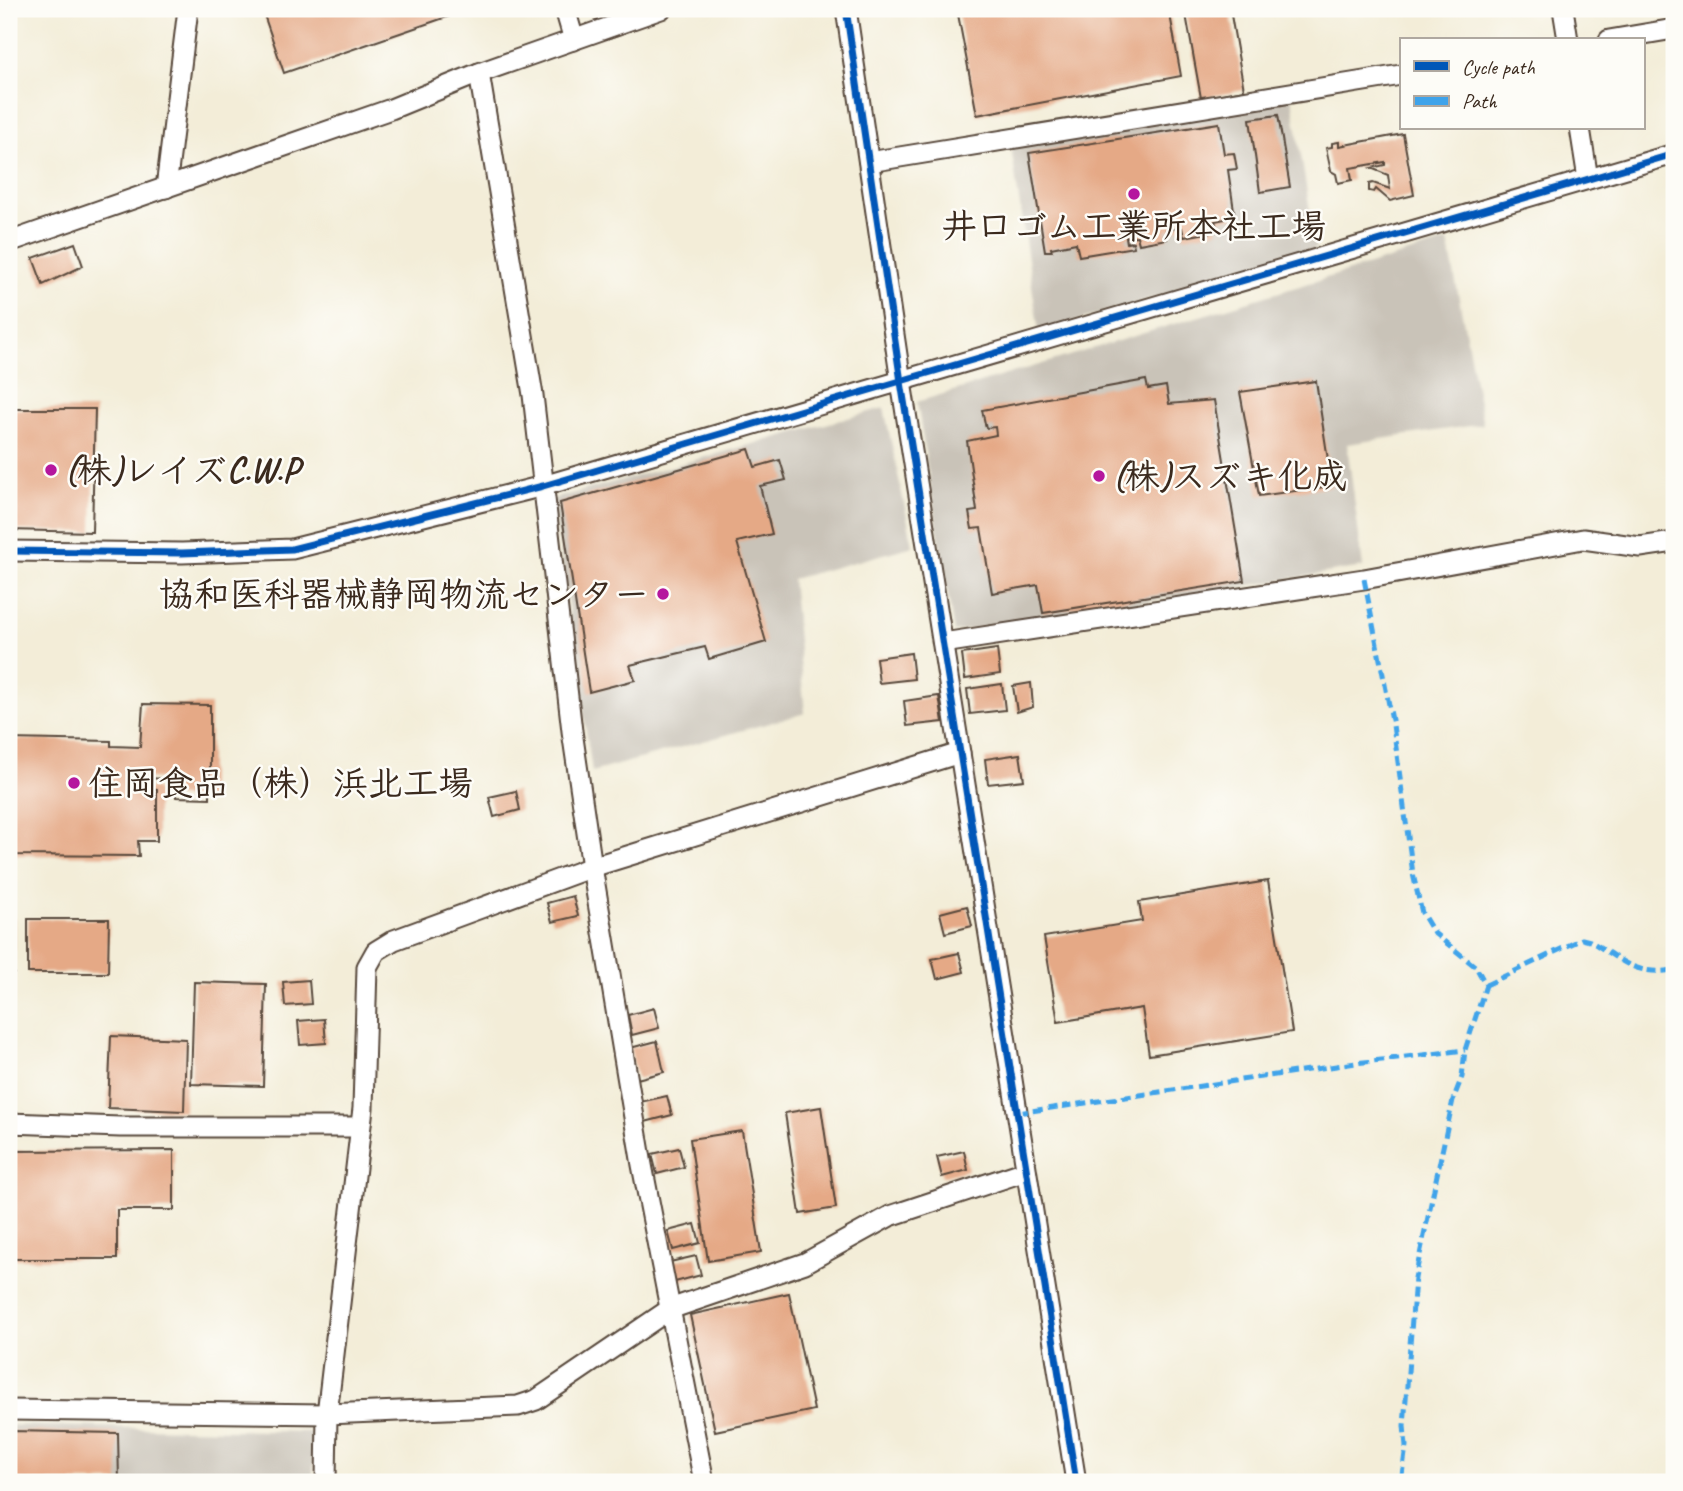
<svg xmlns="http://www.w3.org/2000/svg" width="1683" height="1491" viewBox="0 0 1683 1491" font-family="Caveat,'Klee One',sans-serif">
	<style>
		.industrial { fill: #c9c3b8 }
		.building { fill: #e5a986 }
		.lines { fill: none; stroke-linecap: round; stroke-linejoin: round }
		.minor-casing { stroke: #57473a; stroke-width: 23 }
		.minor { stroke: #fff; stroke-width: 19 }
		.quiet { stroke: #3fa3ea; stroke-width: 5; stroke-dasharray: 10 5; stroke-linecap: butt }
		.cycleway-casing { stroke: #fdfcf7; stroke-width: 11 }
		.cycleway { stroke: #0057b8; stroke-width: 7 }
		.poi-dot { fill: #b5179e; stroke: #fdfcf7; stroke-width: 2.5 }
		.labels { text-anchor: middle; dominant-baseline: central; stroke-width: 5; stroke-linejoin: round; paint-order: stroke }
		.poi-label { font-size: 35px; font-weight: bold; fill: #3b2a1e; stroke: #fdfcf7; text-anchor: start }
	</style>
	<rect width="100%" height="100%" fill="#fdfcf7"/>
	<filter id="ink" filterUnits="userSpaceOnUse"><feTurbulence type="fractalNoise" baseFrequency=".0143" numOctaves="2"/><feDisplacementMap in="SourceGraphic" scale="14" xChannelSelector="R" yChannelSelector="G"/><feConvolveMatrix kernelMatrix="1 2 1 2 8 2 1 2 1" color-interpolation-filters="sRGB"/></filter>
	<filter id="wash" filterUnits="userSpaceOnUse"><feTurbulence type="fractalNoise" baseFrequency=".00686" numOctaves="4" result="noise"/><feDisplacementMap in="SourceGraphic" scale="28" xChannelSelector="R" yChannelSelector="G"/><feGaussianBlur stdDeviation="1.57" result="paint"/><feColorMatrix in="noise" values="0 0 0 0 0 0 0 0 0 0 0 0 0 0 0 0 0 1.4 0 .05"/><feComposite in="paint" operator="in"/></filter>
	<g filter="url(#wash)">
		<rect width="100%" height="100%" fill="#f3edd8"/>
		<g class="industrial">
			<polygon points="1292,99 1316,249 1039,332 1011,147"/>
			<polygon points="1448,241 1483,424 1347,444 1363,567 954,632 917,402"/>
			<polygon points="884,408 913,546 792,579 805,713 592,772 553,499"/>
			<polygon points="9,1425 314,1432 313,1482 9,1482"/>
		</g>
		<g id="blocks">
			<g class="building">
				<polygon points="262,9 470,9 284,73"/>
				<polygon points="957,9 1169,9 1181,76 977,115"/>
				<polygon points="1185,9 1230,9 1244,90 1201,98"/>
				<polygon points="1278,115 1290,187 1260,192 1250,119"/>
				<polygon points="1219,123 1224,154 1234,153 1237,169 1228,170 1235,217 1215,221 1218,231 1184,237 1182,228 1166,230 1167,239 1139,244 1137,236 1126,237 1127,243 1133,242 1134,247 1079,256 1076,243 1051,248 1052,251 1045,251 1029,153"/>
				<polygon points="1403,134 1414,195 1390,201 1376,189 1374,192 1369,191 1369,184 1373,183 1390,189 1388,175 1371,168 1385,165 1385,162 1350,168 1352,180 1338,183 1336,174 1331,171 1326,148 1332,147 1332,143 1339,142 1339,146"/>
				<polygon points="75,243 83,266 43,285 33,258"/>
				<polygon points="1146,380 1148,389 1166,386 1169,404 1214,400 1244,581 1043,613 1038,585 992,593 981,528 972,529 969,512 977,511 967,441 996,435 995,427 986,428 982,410"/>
				<polygon points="1316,381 1332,486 1259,496 1240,392"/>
				<polygon points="9,409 95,409 92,532 9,530"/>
				<polygon points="749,449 755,467 780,460 786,480 760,486 772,534 737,542 766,642 709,659 705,647 630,665 635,680 589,692 560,503"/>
				<polygon points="997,649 1000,674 965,679 962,654"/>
				<polygon points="911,653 914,679 879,683 876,658"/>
				<polygon points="1031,683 1033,707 1017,712 1013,686"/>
				<polygon points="1002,684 1005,710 970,714 967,689"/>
				<polygon points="939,696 943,722 907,726 904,701"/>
				<polygon points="143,704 210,705 210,798 176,797 174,779 139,778 139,787 157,789 157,841 138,841 139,856 9,855 9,739 111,741 111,746 140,747"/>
				<polygon points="1020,754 1024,780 988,784 985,759"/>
				<polygon points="516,791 520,810 494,817 489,797"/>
				<polygon points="1268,881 1292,1032 1149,1055 1142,1008 1058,1022 1044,937 1142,921 1139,902"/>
				<polygon points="573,896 578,916 552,922 547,903"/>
				<polygon points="967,906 972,926 945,933 940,913"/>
				<rect x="9" y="918" width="5" height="55"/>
				<polygon points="28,919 109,919 108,973 28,973"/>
				<polygon points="959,953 964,972 937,979 932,959"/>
				<polygon points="309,980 311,1004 285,1006 283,982"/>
				<polygon points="194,982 266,984 263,1086 191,1084"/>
				<polygon points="654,1008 659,1028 632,1035 628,1015"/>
				<polygon points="324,1019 326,1043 300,1045 298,1021"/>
				<polygon points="111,1036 186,1039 184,1111 108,1108"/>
				<polygon points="657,1041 664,1072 637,1079 630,1048"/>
				<polygon points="667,1096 672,1115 645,1122 640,1102"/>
				<polygon points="821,1107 836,1208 800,1214 785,1113"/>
				<polygon points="742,1131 761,1252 708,1261 690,1139"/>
				<polygon points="679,1148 684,1167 657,1174 652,1154"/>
				<polygon points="174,1150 174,1210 117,1210 117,1259 9,1259 9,1151"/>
				<polygon points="964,1151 968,1170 942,1177 937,1157"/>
				<polygon points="695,1224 700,1243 673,1250 668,1231"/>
				<polygon points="696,1256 701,1275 675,1282 670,1262"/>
				<polygon points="789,1293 814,1410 715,1431 690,1315"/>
				<polygon points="9,1431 118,1433 119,1482 9,1482"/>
			</g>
		</g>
	</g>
	<g filter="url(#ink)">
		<use href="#blocks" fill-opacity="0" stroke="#57473a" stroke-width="2"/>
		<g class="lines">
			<g class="minor-casing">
				<g id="minor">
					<polyline points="565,9 574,40"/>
					<polyline points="846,9 901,382 1076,1482"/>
					<polyline points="1563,9 1568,40"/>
					<polyline points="1609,40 1674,29"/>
					<polyline points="479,73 533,395 572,731 592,867 642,1165 704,1482"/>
					<polyline points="1580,128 1588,179"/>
					<polyline points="869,162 1401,75"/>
					<polyline points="166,188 188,9"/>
					<polyline points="9,242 391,109 479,73 661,9"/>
					<polyline points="9,551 182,553 292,549 543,486 1674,154"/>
					<polyline points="943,643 1364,579 1583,539 1640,547 1674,542"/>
					<polyline points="9,1123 120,1127 359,1127"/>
					<polyline points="9,1410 327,1414 518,1406 536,1400 670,1309 805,1263 890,1216 1026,1171"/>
					<polyline points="326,1482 327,1414 363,1108 367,967 376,951 394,940 592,867 960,753"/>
				</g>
			</g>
			<use href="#minor" class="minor"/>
			<g class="quiet">
				<polyline points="1364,579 1393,725 1413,874 1422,913 1434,933 1476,967 1486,985 1465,1050 1462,1077 1453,1100 1415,1278 1404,1426 1406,1446 1401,1482"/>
				<path d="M1486,985L1582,939L1590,941C1622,960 1634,976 1674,970"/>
				<polyline points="1018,1113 1356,1063 1465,1050"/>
			</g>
			<g class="cycleway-casing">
				<g id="cycleway">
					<polyline points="846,9 901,382 1076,1482"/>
					<polyline points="9,551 182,553 292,549 543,486 1674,154"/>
				</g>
			</g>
			<use href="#cycleway" class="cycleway"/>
		</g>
	</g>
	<g class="poi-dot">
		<circle cx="1134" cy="194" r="7"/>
		<circle cx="51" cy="470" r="7"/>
		<circle cx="1099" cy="476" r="7"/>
		<circle cx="663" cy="594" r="7"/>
		<circle cx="74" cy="783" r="7"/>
	</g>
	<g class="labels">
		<g class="poi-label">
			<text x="1134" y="226" text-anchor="middle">井口ゴム工業所本社工場</text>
			<text x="65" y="470">(株)レイズC.W.P</text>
			<text x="1113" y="476">(株)スズキ化成</text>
			<text x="649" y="594" text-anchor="end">協和医科器械静岡物流センター</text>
			<text x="88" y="783">住岡食品（株）浜北工場</text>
		</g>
	</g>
	<rect width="1683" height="1491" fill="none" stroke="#fdfcf7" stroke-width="35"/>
	<rect x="1400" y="38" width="245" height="91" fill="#fdfcf7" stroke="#afa8a0" stroke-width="2"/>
	<rect x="1414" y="61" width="35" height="10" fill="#0057b8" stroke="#afa8a0" stroke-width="2"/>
	<text x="1462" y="74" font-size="21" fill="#3b2a1e">Cycle path</text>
	<rect x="1414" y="96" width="35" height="10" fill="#3fa3ea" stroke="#afa8a0" stroke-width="2"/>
	<text x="1462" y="108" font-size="21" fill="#3b2a1e">Path</text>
</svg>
